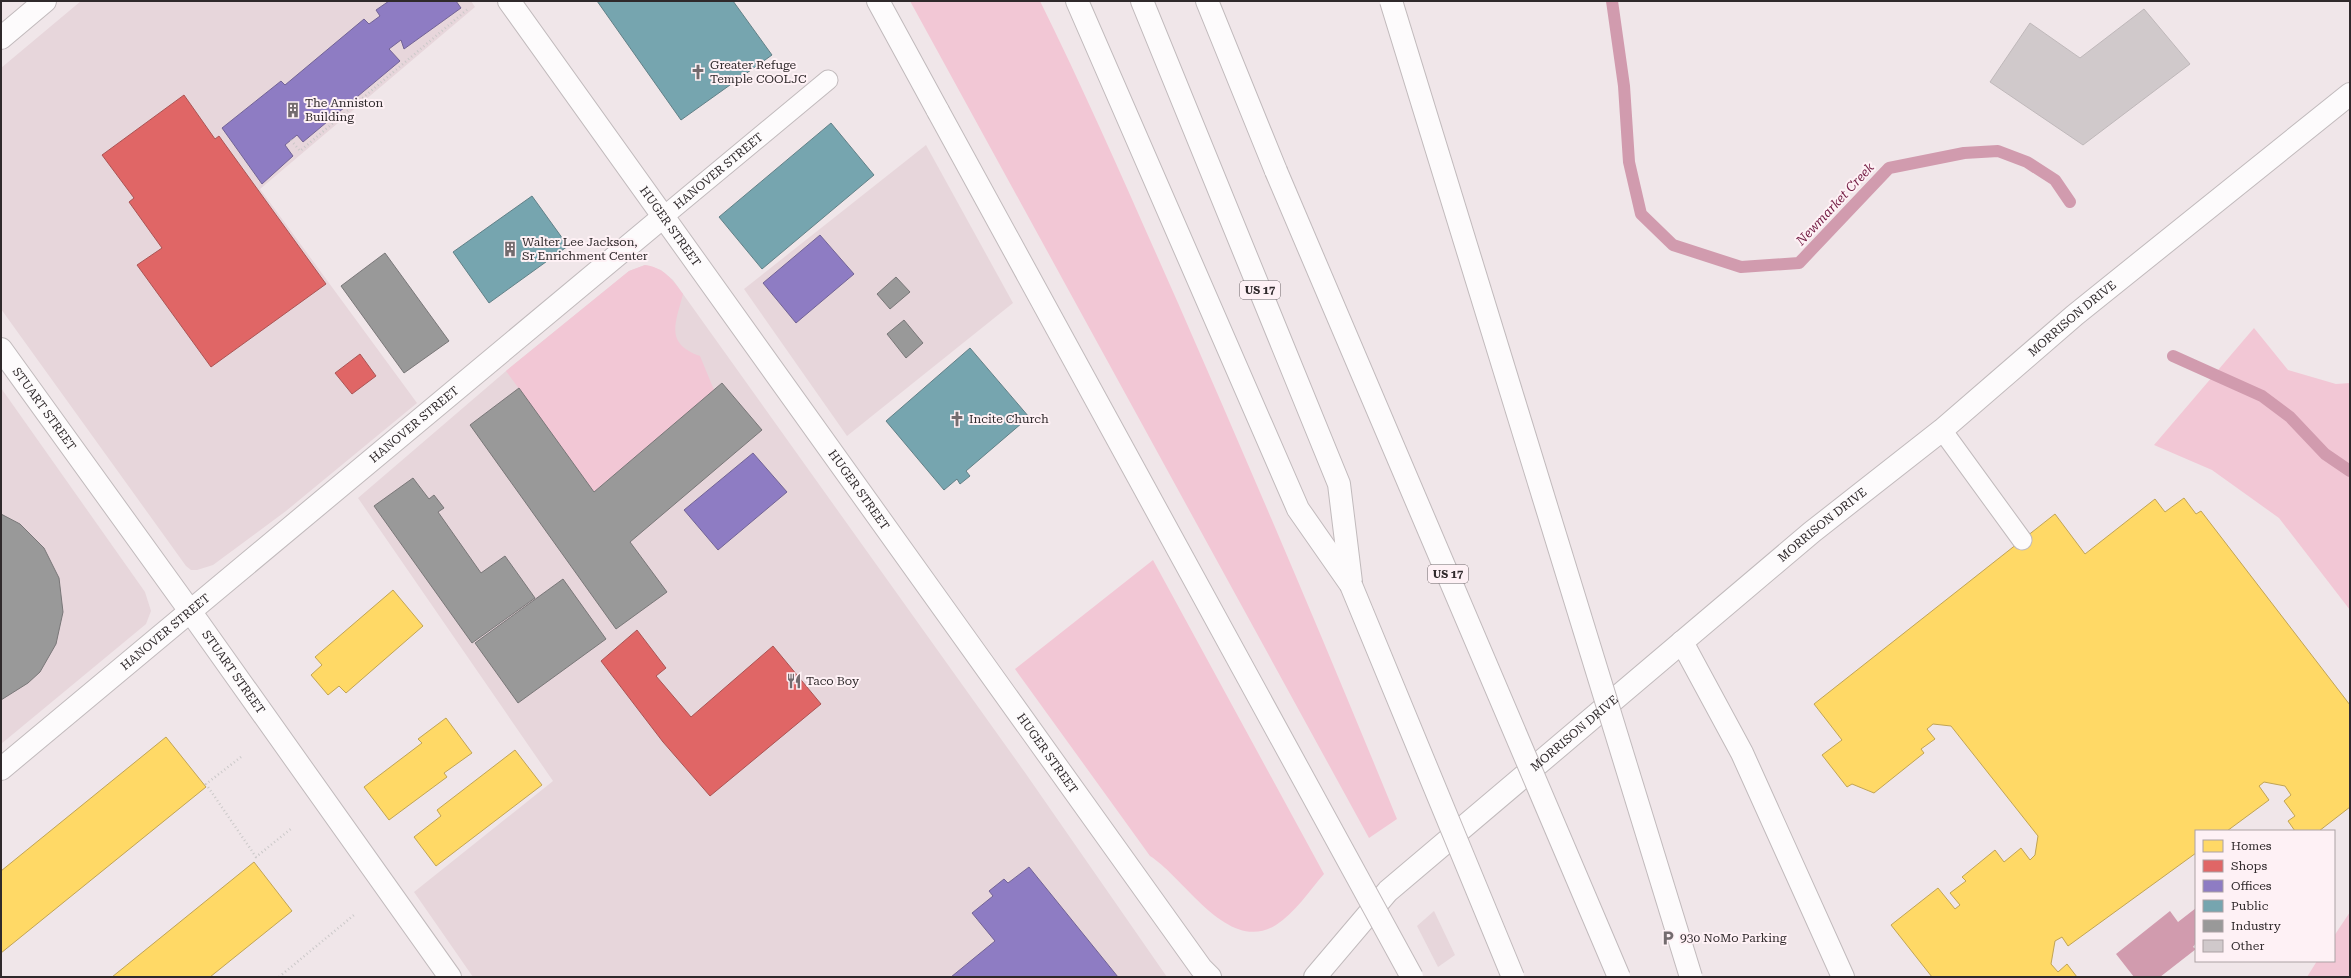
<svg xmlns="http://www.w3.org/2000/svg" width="2351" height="978" viewBox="0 0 2351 978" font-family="'Roboto Serif',serif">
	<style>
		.built { fill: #e7d6db }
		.green { fill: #f2c7d5 }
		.water { fill: #d19bae }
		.homes { fill: #ffd966; stroke: #c1a454 }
		.shops { fill: #e06666; stroke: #ab5454 }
		.offices { fill: #8e7cc3; stroke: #726395 }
		.public { fill: #76a5af; stroke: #618087 }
		.industry { fill: #999; stroke: #797778 }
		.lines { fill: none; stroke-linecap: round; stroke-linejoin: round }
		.stream { stroke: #d19bae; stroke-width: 12 }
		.building { fill: #d0c9cb; stroke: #bfb8ba }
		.service-casing { stroke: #c1babc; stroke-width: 21 }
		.minor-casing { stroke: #c1babc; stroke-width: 24 }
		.tertiary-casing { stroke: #c1babc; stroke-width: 24 }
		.secondary-casing { stroke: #c1babc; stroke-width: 24 }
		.motorway-casing { stroke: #c1babc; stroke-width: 24 }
		.path { stroke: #cac8c8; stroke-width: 2.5; stroke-dasharray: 1 3; stroke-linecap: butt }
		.service { stroke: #fdfbfc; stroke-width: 19 }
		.minor { stroke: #fdfbfc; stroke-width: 22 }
		.tertiary { stroke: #fdfbfc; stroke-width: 22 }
		.secondary { stroke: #fdfbfc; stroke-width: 22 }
		.motorway { stroke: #fdfbfc; stroke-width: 22 }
		.motorway-bridge-casing { stroke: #c1babc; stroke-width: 24; stroke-linecap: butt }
		.motorway-bridge { stroke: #fdfbfc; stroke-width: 22 }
		.labels { text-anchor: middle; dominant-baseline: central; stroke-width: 4; stroke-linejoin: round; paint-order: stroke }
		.shield { fill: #fef1f5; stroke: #6d6568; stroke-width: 1 }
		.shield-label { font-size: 11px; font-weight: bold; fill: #2f292b }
		.poi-label { font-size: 12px; fill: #2f292b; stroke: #fef1f5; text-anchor: start }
		.street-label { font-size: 12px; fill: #2f292b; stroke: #fef1f5 }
		.water-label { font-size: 13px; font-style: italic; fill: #731c43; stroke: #fef1f5 }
	</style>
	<rect width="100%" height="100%" fill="#f0e6e9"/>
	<g class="built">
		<polygon points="81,1 471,1 475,7 260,189 417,403 286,511 213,565 197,570 191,570 186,566 1,309 1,68"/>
		<polygon points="926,145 1013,303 847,436 744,289"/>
		<polygon points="645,265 661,270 673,280 1026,774 1167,977 473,977 414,892 553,781 358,498 506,371 629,271"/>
		<polygon points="1,388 145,592 151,611 146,624 1,744"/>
		<polygon points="1434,911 1455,955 1438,967 1417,926"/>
	</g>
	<g class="green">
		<path d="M910,1H1040C1089,100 1133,202 1178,303C1253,474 1326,646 1397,819L1369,838Z"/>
		<path d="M645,265C663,267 673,280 683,294C675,325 665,343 700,356L714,390L594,492L506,371L629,271Z"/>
		<polygon points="2254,328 2288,370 2336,384 2350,383 2350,610 2279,518 2212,470 2154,445"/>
		<path d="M1153,560L1324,874C1309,891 1295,913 1276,925C1228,955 1185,878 1150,856L1015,669Z"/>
		<polygon points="2350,912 2350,977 2307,977 2317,961 2334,961 2334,936"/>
	</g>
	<polygon class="water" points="2196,908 2196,943 2193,947 2196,949 2160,977 2134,977 2116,954 2170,911 2178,922"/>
	<g class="homes">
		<polygon points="2184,498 2196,514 2201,511 2350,705 2350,807 2319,831 2295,831 2288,821 2295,816 2284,801 2291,795 2285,786 2264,782 2259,786 2269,800 2227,831 2196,831 2196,853 2068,946 2062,937 2055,941 2051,964 2058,972 2067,964 2077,977 1932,977 1891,925 1938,888 1955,909 1960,905 1950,893 1966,881 1962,877 1995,850 2004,862 2021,848 2030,860 2035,855 2038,836 1951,726 1933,724 1927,729 1935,739 1921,749 1924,753 1874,793 1852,784 1847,787 1822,755 1842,740 1814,704 2055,514 2085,554 2155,499 2165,512"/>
		<polygon points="393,590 423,626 346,693 339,686 328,695 311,675 322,665 315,657"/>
		<polygon points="446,718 472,753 444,773 447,777 389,820 364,787 422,743 418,739"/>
		<polygon points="166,737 206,787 1,953 1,871"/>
		<polygon points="515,750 542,785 436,866 414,837 441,816 437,810"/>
		<polygon points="254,862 292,911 210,977 112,977"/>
	</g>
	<g class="shops">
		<polygon points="184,95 215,139 219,136 326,284 211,367 137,265 162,248 129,202 134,198 102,155"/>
		<polygon points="360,354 376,376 352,394 335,373"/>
		<polygon points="637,630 666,668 656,676 691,717 773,646 821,704 710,796 663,742 601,661"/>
	</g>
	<g class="offices">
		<polygon points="389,1 456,1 461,8 404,49 401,40 389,49 400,61 303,142 297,135 285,145 293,156 262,184 222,128 281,81 285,85 364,19 369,24 380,16 376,10"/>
		<polygon points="820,235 854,274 796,323 763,283"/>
		<polygon points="753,453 787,492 718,550 684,510"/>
		<polygon points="1029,867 1118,977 951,977 995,941 972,913 993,896 989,891 1004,879 1008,883"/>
	</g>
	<g class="public">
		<polygon points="597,1 733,1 772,55 681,120"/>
		<polygon points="831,123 874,175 762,269 719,217"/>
		<polygon points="532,196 568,246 489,303 453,252"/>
		<polygon points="970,348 1029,417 966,471 970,476 960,484 957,479 944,490 886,421"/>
	</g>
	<g class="industry">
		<polygon points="385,253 449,341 404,373 341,286"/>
		<polygon points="896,277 910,292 890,309 877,294"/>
		<polygon points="904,320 923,343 906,358 887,334"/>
		<polygon points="722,383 762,430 630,542 667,592 616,629 470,425 519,388 594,492"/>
		<polygon points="413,478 429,499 434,495 444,508 438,512 481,573 505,556 535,598 472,643 374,506"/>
		<polygon points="1,514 20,524 44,548 59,578 63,612 56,644 40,672 28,683 1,700"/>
		<polygon points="563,579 606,639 518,703 475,643"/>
	</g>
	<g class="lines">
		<g class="stream">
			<polyline points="1612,1 1624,86 1629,162 1641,214 1673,245 1741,267 1799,263 1889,168 1964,153 1998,151 2027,162 2055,180 2070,202"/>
			<polyline points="2173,356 2262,396 2290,417 2325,454 2350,471"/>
		</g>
	</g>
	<polygon class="building" points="2144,9 2190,64 2083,145 1990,82 2030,23 2080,58"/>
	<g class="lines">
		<g class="service-casing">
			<g id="service">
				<path id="s1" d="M663,217L828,80"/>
				<polyline points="1942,430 2022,540"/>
			</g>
		</g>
		<g class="minor-casing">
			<g id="minor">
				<polyline points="1,38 45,1"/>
				<path id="s2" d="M1,349L190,611L450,977"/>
				<path id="s3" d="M1,769L663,217"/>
			</g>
		</g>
		<g class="tertiary-casing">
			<g id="tertiary">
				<path id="s4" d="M509,1L1201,968L1210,977"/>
			</g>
		</g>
		<g class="secondary-casing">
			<g id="secondary">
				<path id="s5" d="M1315,977L1388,891L1812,532L1942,430L2075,315L2350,94"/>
			</g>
		</g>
		<g class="motorway-casing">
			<g id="motorway">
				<polyline points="878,1 938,111"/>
				<polyline points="1077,1 1298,509 1351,585"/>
				<polyline points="1142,1 1339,484 1351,582"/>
				<polyline points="1207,1 1276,171"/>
				<polyline points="1682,642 1742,753 1843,977"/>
			</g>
		</g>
		<g class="path">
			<polyline points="291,140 300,151 469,8"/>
			<polyline points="241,757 206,784 256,857 292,828"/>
			<polyline points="279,977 354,915"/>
		</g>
		<use href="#service" class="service"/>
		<use href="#minor" class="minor"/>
		<use href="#tertiary" class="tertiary"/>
		<use href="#secondary" class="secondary"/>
		<use href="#motorway" class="motorway"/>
		<g class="motorway-bridge-casing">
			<g id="motorway-bridge">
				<polyline points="1391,1 1691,977"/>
				<polyline points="938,111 1412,977"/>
				<polyline points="1276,171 1619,977"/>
				<polyline points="1351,585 1513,977"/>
			</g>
		</g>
		<use href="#motorway-bridge" class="motorway-bridge"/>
	</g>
	<defs>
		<g id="church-bare" transform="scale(1.2)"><path d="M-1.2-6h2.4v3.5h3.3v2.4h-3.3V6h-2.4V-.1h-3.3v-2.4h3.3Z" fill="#736b6e" stroke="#fef1f5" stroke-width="2.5" paint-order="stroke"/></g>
		<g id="building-bare" transform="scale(1.2)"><path d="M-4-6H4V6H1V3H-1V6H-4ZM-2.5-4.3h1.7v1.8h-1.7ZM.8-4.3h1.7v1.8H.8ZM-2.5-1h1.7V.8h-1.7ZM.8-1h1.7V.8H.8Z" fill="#736b6e" stroke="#fef1f5" stroke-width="2.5" paint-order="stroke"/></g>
		<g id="restaurant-bare" transform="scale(1.2)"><path d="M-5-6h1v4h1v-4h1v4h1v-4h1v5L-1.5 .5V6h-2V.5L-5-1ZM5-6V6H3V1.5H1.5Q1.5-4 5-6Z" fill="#736b6e" stroke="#fef1f5" stroke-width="2.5" paint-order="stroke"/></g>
		<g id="parking-bare" transform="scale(1.2)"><path d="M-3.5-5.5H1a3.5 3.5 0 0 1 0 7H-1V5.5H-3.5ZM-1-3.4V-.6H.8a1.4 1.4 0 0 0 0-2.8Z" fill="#736b6e" stroke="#fef1f5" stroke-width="2.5" paint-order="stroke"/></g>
	</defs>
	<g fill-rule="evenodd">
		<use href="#church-bare" x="698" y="72"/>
		<use href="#building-bare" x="293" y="110"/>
		<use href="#building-bare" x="510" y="249"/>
		<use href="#church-bare" x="957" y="419"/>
		<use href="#restaurant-bare" x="794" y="681"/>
		<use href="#parking-bare" x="1668" y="938"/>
	</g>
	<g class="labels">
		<g class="shield">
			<rect x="1240" y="281" width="40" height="18" rx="3"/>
			<rect x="1428" y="565" width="40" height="18" rx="3"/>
		</g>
		<g class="shield-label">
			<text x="1260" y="290">US 17</text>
			<text x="1448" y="574">US 17</text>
		</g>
		<g class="poi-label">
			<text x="710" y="65">Greater Refuge<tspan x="710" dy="14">Temple COOLJC</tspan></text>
			<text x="305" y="103">The Anniston<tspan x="305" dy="14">Building</tspan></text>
			<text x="522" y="242">Walter Lee Jackson,<tspan x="522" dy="14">Sr Enrichment Center</tspan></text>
			<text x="969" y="419">Incite Church</text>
			<text x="806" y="681">Taco Boy</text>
			<text x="1680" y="938">930 NoMo Parking</text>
		</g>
		<g class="street-label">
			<text stroke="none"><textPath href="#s1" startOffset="72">HANOVER STREET</textPath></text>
			<text stroke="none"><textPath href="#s4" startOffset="277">HUGER STREET</textPath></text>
			<text stroke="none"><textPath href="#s5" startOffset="1005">MORRISON DRIVE</textPath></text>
			<text stroke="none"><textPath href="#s2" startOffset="74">STUART STREET</textPath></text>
			<text stroke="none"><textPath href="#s3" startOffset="538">HANOVER STREET</textPath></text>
			<text stroke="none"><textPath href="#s4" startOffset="601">HUGER STREET</textPath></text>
			<text stroke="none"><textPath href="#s5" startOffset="681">MORRISON DRIVE</textPath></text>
			<text stroke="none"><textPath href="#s3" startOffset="214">HANOVER STREET</textPath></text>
			<text stroke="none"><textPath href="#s2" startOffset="398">STUART STREET</textPath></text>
			<text stroke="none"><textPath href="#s5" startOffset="357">MORRISON DRIVE</textPath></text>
			<text stroke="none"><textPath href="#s4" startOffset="925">HUGER STREET</textPath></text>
		</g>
		<g class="water-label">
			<text transform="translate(1835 204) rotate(-47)">Newmarket Creek</text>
		</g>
	</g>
	<rect width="2351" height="978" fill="none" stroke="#2f292b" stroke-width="4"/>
	<rect x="2195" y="830" width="140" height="132" fill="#fef1f5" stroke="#aba1a4"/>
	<rect x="2203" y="840" width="20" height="12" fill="#ffd966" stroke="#aba1a4"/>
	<text x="2231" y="850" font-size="12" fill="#2f292b">Homes</text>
	<rect x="2203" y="860" width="20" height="12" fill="#e06666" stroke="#aba1a4"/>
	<text x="2231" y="870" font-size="12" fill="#2f292b">Shops</text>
	<rect x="2203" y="880" width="20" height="12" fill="#8e7cc3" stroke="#aba1a4"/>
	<text x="2231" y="890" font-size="12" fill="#2f292b">Offices</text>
	<rect x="2203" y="900" width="20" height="12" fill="#76a5af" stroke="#aba1a4"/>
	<text x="2231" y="910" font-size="12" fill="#2f292b">Public</text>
	<rect x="2203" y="920" width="20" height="12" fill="#999999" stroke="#aba1a4"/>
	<text x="2231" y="930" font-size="12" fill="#2f292b">Industry</text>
	<rect x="2203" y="940" width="20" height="12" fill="#d0c9cb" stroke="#aba1a4"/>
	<text x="2231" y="950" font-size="12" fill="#2f292b">Other</text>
</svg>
